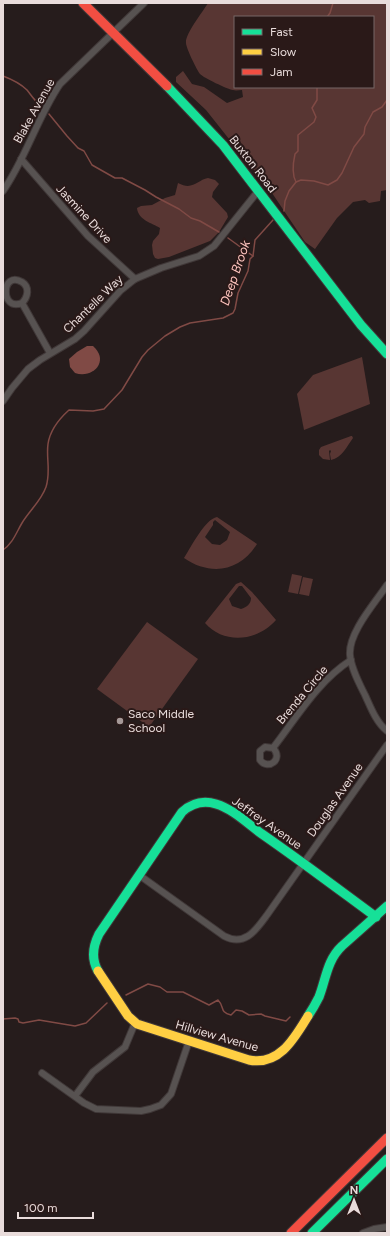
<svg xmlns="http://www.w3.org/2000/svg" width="390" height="1236" viewBox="0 0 390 1236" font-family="Figtree,sans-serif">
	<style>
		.green { fill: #583633; fill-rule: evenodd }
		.water { fill: #804a45 }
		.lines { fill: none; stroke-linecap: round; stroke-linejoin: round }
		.stream { stroke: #804a45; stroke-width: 1.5 }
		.street-casing { stroke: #403838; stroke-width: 8 }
		.fast-casing { stroke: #403838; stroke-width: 11 }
		.slow-casing { stroke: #403838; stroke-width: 11 }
		.jam-casing { stroke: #403838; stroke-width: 11 }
		.street { stroke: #575251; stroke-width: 6 }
		.fast { stroke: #16e098; stroke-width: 9 }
		.slow { stroke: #ffcf43; stroke-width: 9 }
		.jam { stroke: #f24e42; stroke-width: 9 }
		.poi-dot { fill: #a59998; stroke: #2a1918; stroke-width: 1.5 }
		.labels { text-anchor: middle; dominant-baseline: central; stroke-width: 4; stroke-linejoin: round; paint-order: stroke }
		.street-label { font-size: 12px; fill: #e9dcdb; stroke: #2a1918 }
		.poi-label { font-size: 12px; fill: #e9dcdb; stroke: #2a1918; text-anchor: start }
		.water-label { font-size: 13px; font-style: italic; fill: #ffc5bf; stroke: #2a1918 }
	</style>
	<rect width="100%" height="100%" fill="#261c1c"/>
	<g class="green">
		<path d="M208,3H387V190L381,191L380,201L369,203L365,200L353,202L337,218L315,249L305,242L272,193L206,110L176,82V77L183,71L192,84L204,87L227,103L243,97L242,90C239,90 236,91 233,90C227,89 204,78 200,74C197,70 186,48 186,43C185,34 202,13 208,3ZM235,17H373V87H235Z"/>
		<path d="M208,178L215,180L219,184L213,192L212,197L227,213L228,217L219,232L210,241L169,257L158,259L155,258L153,254L152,245L153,241L159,234L160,228C152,223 138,220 137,208L141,206L152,205L165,198L175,195L178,183C193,191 197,180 208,178Z"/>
		<polygon points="362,357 370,404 304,430 297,394 313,375"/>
		<path d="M351,436H352L353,438C347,446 342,458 331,460L330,454L331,451L330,450L329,451L330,460L323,459L319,455V450L321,447Z"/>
		<path d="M217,517L257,544C240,572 210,576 184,558C191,547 205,519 217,517ZM215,520L230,532L227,540L220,545L212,544L205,537L213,525V522Z"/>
		<polygon points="292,574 302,576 298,594 288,592"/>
		<polygon points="303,577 313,579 309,596 299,594"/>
		<path d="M241,582L252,592L276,620C258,641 224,645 205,623L236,584ZM239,586H242L251,598C251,604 247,607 241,609L232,606L229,599Z"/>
		<polygon points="147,622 198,659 149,727 97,689"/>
	</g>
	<path class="water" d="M87,346H93C110,361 93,379 75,373L70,367L69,359L77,352Z"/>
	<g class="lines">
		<g class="stream">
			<polyline points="327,17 330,13 333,3"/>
			<path d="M3,76C11,79 20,83 27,90C31,95 34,100 40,105"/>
			<polyline points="49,114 67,136 78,148 84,151 92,165 115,178 122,178 145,190 156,197 179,209 191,218 200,221 219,232"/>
			<polyline points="296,182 301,180 314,181 328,185 337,180 342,173 354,147 364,134 365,127 373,112 382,107 387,100"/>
			<path d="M284,211L285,201L289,191L296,182C292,175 293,163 295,154L298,151V135L314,122L316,117L312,108L317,100V87"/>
			<polyline points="228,238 253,256"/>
			<path d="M3,550C13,543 16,533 22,523C30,510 41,501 46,487C51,472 46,458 48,444C50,430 59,419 69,410L93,411L104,409L122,390L142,357L148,350L165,336L180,327L190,323L223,318L233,313L235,309L238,293L248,271L250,259L253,256L255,240L273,220"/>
			<path d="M126,995L148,984L160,987L167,992H183L209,1005L218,1000C225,1007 219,1012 231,1015L236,1010L242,1011L249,1015L261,1014L265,1016L286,1021L290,1017"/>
			<polyline points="3,1019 15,1018 18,1019 19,1022 23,1023 39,1020 75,1026 86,1023 107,1003"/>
		</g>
		<g class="street-casing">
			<g id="street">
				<polyline points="21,159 88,236 135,279"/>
				<path d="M3,191C26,158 37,118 60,84L144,3"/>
				<path d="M22,303C0,312 1,270 22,282C30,287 28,297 22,303L50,353"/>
				<polyline points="3,401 12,388 28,369 40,360 75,339 84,331 120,291 135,279 161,268 199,256 214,246 259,190"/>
				<path d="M387,585C375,603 348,633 350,655C351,668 359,683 365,695C371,708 376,722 387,731"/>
				<path d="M273,748C284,759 268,771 260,760V751L265,747L273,748C297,717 318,681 351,660"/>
				<path d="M139,875L224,936C245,947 256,930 267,915L387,745"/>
				<polyline points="42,1073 84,1103 96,1109 141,1111 150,1109 161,1105 171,1094 189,1041"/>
				<polyline points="75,1096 93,1072 125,1047 135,1023"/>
				<polyline points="363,1233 374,1229 387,1227"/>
			</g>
		</g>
		<g class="fast-casing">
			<g id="fast">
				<polyline points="167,86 223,145 361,325 387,354"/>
				<path d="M98,971C91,959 93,946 99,934L182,812C192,803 203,800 216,804C233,809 248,824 262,834C301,861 338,889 376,917"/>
				<path d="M308,1016C312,1010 316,1003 319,997C326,979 327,960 342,946L387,906"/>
				<polyline points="312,1233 387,1159"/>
			</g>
		</g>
		<g class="slow-casing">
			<path id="slow" d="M98,971L128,1016L137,1024L249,1060C279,1066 294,1039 308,1016"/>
		</g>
		<g class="jam-casing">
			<g id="jam">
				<polyline points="83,3 167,86"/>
				<polyline points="291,1233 387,1138"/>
			</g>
		</g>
		<use href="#street" class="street"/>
		<use href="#fast" class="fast"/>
		<use href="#slow" class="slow"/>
		<use href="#jam" class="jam"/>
	</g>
	<circle class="poi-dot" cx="120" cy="721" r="4"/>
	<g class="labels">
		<g class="street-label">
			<text transform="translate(34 111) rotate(-61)">Blake Avenue</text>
			<text transform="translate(253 164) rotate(52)">Buxton Road</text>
			<text transform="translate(84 214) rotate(47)">Jasmine Drive</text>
			<text transform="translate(93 304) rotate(-44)">Chantelle Way</text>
			<text transform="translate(302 695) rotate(-50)">Brenda Circle</text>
			<text transform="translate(335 800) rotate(-55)">Douglas Avenue</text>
			<text transform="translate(267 823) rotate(35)">Jeffrey Avenue</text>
			<text transform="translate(217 1036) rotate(16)">Hillview Avenue</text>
		</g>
		<g class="poi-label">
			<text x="128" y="714">Saco Middle<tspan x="128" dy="14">School</tspan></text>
		</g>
		<g class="water-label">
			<text transform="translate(235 273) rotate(-71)">Deep Brook</text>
		</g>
	</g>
	<rect width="390" height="1236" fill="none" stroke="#e9dcdb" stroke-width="8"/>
	<rect x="234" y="16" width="140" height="72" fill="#2a1918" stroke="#766766"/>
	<rect x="242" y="29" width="20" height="6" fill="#16e098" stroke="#766766"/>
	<text x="270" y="36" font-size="12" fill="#e9dcdb">Fast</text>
	<rect x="242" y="49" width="20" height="6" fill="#ffcf43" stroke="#766766"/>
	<text x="270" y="56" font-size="12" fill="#e9dcdb">Slow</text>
	<rect x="242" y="69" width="20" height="6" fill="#f24e42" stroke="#766766"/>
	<text x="270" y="76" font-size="12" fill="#e9dcdb">Jam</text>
	<g transform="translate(354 1200)" stroke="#2a1918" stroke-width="3" paint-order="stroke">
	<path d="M0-3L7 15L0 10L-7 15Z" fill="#e9dcdb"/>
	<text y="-6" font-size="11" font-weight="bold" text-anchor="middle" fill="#e9dcdb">N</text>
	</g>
	<path d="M18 1212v6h75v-6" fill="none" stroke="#e9dcdb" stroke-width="2"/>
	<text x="24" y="1212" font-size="12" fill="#e9dcdb" stroke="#2a1918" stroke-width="3" paint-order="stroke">100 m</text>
</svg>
